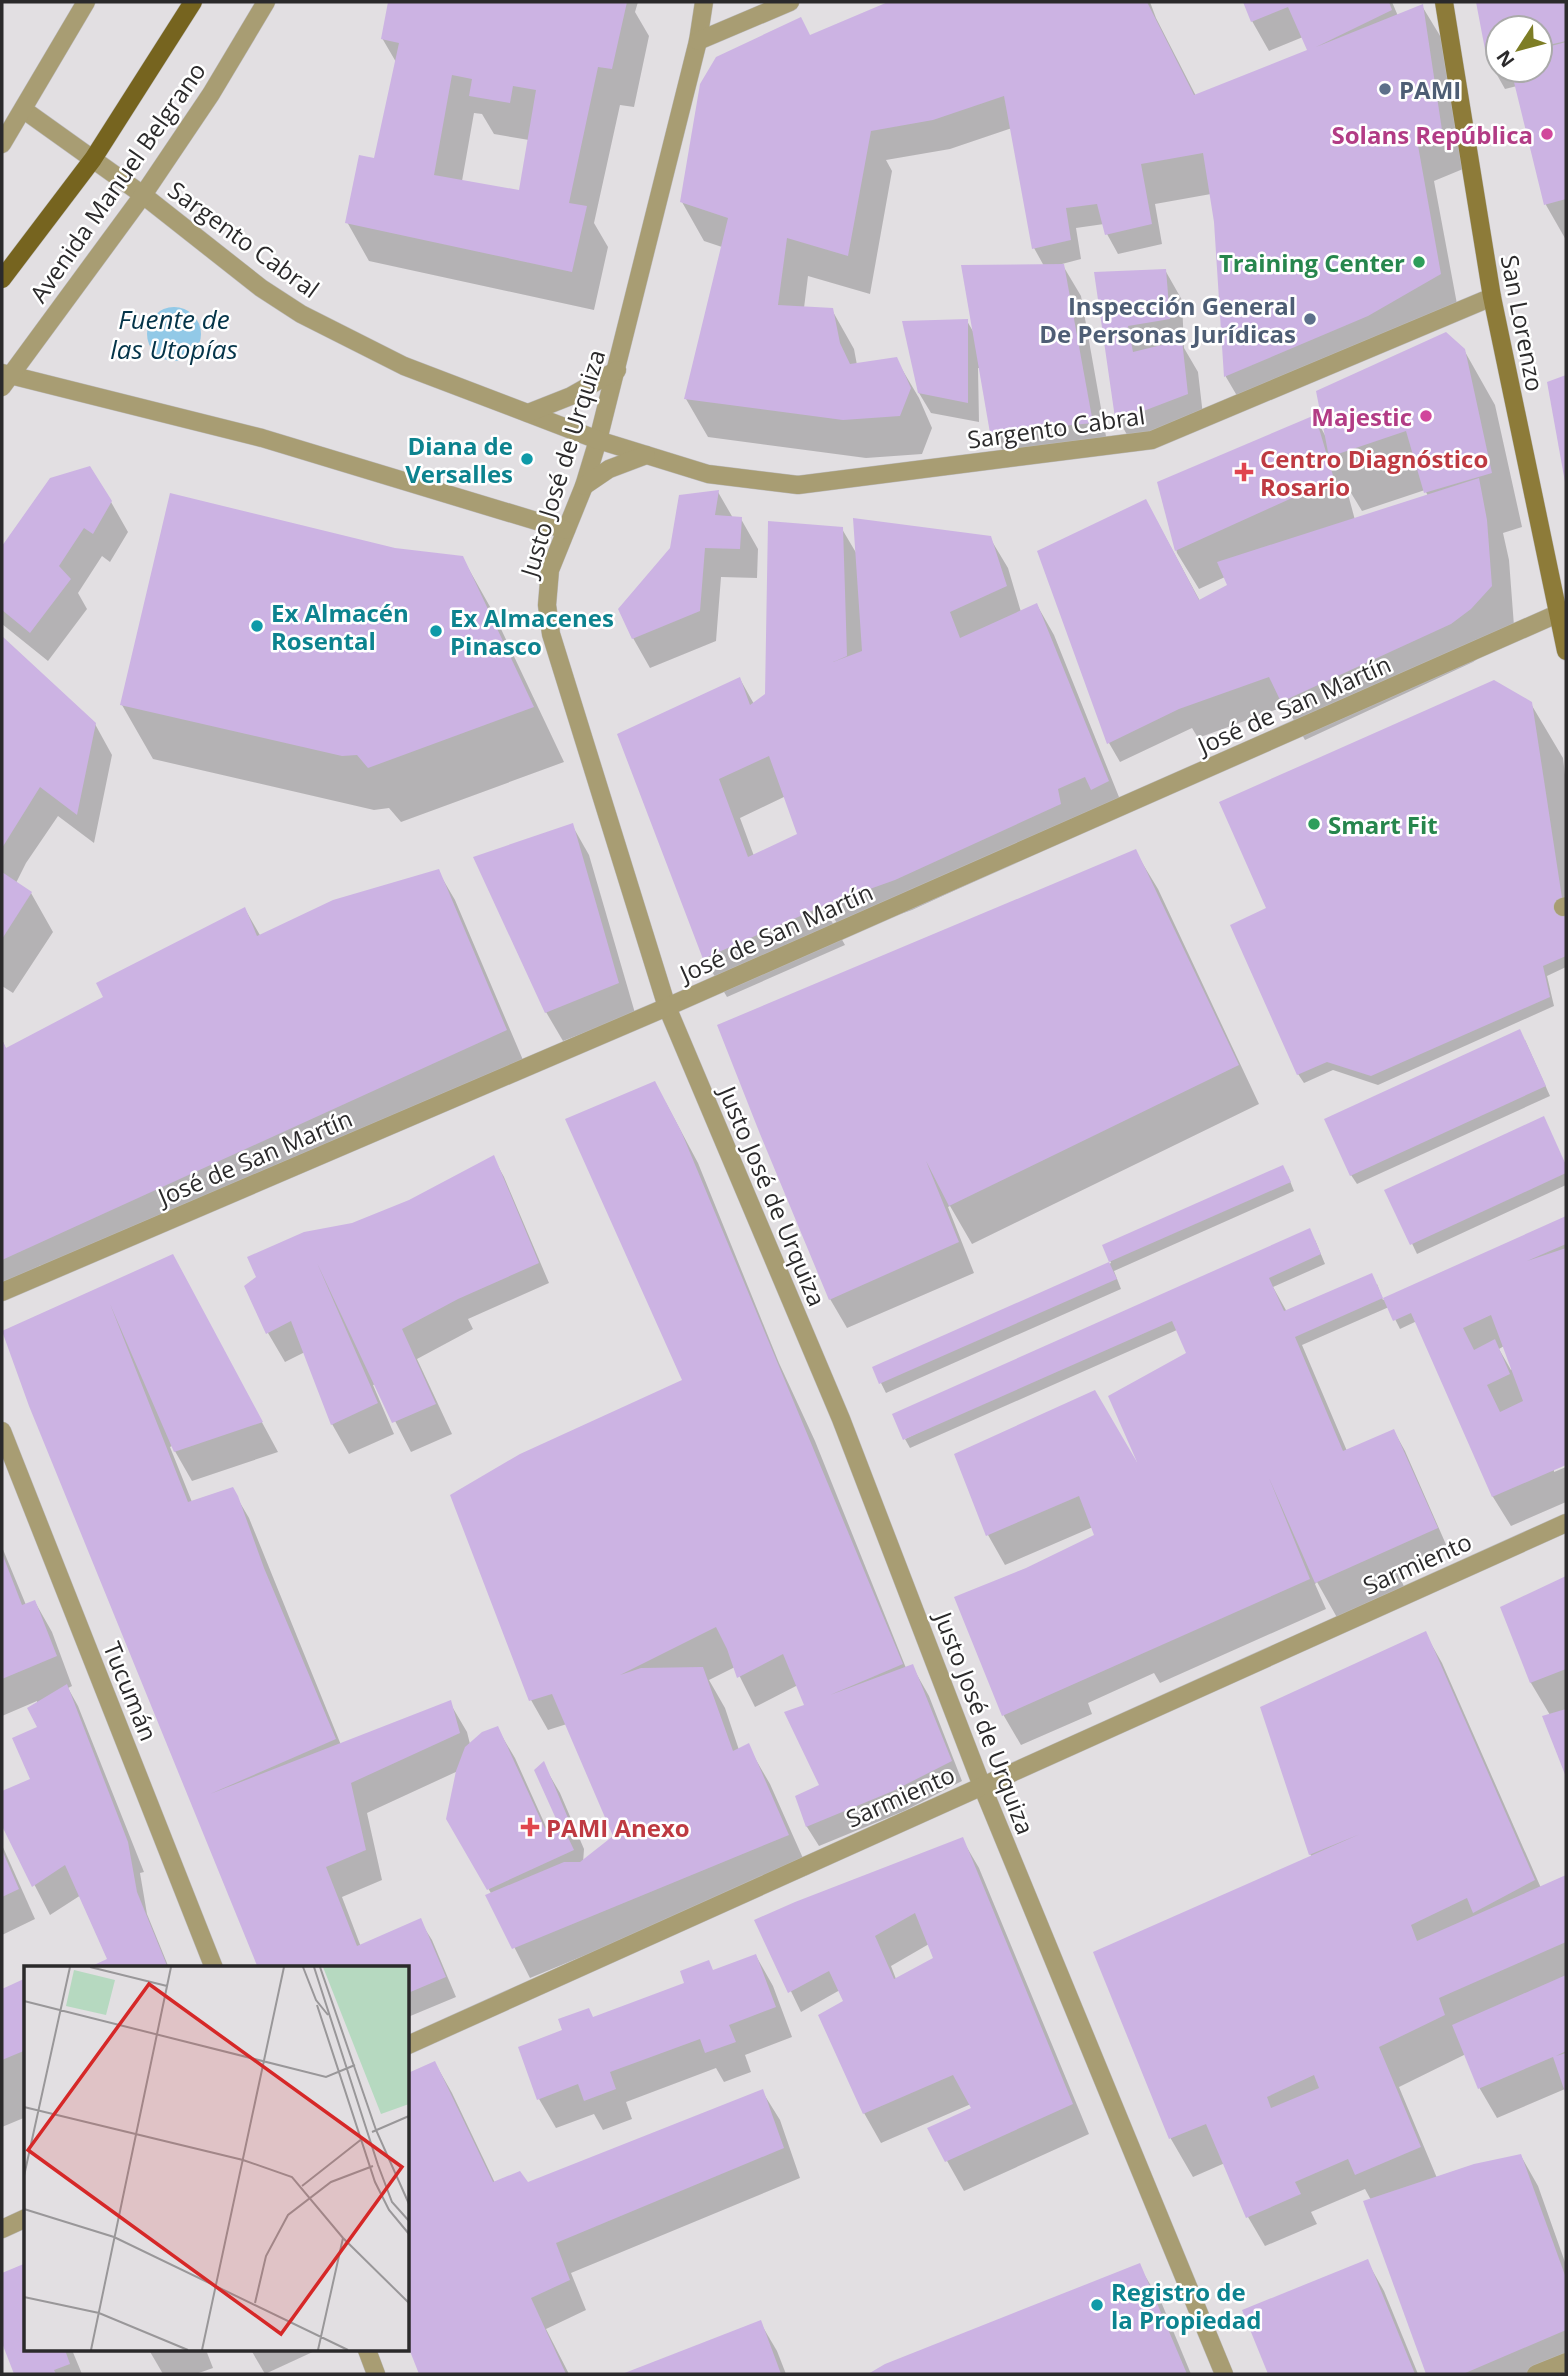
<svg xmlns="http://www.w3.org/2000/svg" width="1568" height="2376" viewBox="0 0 1568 2376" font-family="'Open Sans',sans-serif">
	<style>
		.water { fill: #92c9e7 }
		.shadow { fill: #0003; fill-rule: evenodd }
		.building { fill: #ccb3e3; fill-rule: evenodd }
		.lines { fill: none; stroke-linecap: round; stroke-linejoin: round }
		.lane-casing { stroke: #bdbbbd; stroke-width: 19 }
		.street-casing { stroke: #bdbbbd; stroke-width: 19 }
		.secondary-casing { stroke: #bdbbbd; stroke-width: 19 }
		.primary-casing { stroke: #bdbbbd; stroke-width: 19 }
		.lane { stroke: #a89d73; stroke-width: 18 }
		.street { stroke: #a89d73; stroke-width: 18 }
		.secondary { stroke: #8d7b39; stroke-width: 18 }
		.primary { stroke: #76641f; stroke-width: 18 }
		.service-dot { fill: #5c6f8a; stroke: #fff; stroke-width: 2.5 }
		.hotel-dot { fill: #d1479c; stroke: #fff; stroke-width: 2.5 }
		.leisure-dot { fill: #2e9e5b; stroke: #fff; stroke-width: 2.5 }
		.culture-dot { fill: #0f9aa8; stroke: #fff; stroke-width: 2.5 }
		.health-dot { fill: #e0444e; stroke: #fff; stroke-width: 2.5 }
		.labels { text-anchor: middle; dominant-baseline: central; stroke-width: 5; stroke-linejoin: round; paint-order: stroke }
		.service-label { font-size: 24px; font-weight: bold; fill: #4e5e75; stroke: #fff; text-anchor: start }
		.hotel-label { font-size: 24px; font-weight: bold; fill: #b23c85; stroke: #fff; text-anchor: end }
		.street-label { font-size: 24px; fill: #2b2a2b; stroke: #fff }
		.leisure-label { font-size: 24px; font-weight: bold; fill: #27864d; stroke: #fff; text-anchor: end }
		.culture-label { font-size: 24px; font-weight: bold; fill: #0d838f; stroke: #fff; text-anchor: start }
		.health-label { font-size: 24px; font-weight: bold; fill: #be3a42; stroke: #fff; text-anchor: start }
		.water-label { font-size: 26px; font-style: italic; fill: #043449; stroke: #fff }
		.inset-road { fill: none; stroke: #999799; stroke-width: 2 }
		.view { fill: #d62828; fill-opacity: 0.15; stroke: #d62828; stroke-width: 3.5 }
		.inset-edge { fill: none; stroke: #2b2a2b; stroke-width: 3.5 }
	</style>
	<rect width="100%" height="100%" fill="#e2dfe2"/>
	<circle class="water" cx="174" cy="334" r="27"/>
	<g class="shadow">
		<path d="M390,2H638L635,12L649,36L634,107L620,105L594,223L608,247L594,310L369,261L347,222L376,161L396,62L382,38ZM474,113L482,114L494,134L529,140L520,192L462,181Z"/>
		<polygon points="892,2 1150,2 1156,18 1196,96 1309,51 1303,37 1269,51 1252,21 1245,2 1392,2 1398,16 1422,6 1445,44 1463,169 1434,181 1457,304 1243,406 1226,377 1215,221 1211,194 1155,204 1162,244 1118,254 1107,234 1104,224 1076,228 1081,259 1062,264 1081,296 1109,453 1009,462 992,432 980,368 978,368 979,422 931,413 919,393 967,321 974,333 1044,266 1034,248 1012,128 950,149 886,160 892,171 870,294 808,276 804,308 832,310 854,349 857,365 896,359 919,398 932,428 922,454 866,458 708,437 686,399 722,247 704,241 682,202 810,37"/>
		<path d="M1478,2H1566V240L1546,205L1517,86L1505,89L1488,59ZM1498,28H1540V70H1498Z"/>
		<polygon points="1165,270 1182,300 1184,348 1198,372 1204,424 1134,447 1117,417 1096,274"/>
		<path d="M1464,350L1495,405L1522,527L1503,533L1509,560L1514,626L1493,648L1473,662L1305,740L1286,706L1198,738L1192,728L1120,762L1109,743L1146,501L1200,601L1232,598L1225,577L1199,589L1177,553L1159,483L1315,417L1326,437ZM1345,483L1362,511L1425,490L1428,496L1355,520Z"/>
		<polygon points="1566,377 1566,479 1548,383"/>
		<polygon points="51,480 111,502 128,532 110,562 102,556 78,593 87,609 48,661 2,624 2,549"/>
		<polygon points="718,492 733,518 741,519 758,549 757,578 721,577 716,641 650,668 633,638"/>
		<path d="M842,529L858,556L990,538L1008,568L1021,612L1037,605L1054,635L1125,812L912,910L843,934L822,897L819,899L845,945L727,997L704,958L619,735L740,679L754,704L767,695ZM786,796L804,849L754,856L740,818Z"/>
		<polygon points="395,550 462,557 493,612 564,762 401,822 389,808 374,810 153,759 122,705"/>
		<polygon points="2,638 95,724 112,755 94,843 58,816 26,863 16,883 31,893 53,932 13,993 2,986"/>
		<polygon points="1531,704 1563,758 1566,783 1566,967 1547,976 1554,1006 1378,1085 1333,1070 1304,1083 1298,1074 1269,909"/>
		<polygon points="572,825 589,855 635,1013 563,1041 546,1012"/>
		<polygon points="1135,851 1158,889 1259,1104 972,1244 950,1206 948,1207 974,1273 847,1328 830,1299"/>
		<polygon points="438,871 455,900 523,1060 47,1275 41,1265 2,1286 2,1039 6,1049 105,998 245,909 261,937"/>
		<polygon points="1525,1040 1550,1096 1357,1184 1351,1175"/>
		<polygon points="666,1103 698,1163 779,1363 815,1441 906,1668 912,1666 929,1696 962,1781 904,1811 819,1846 807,1827 797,1797 822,1786 807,1706 798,1685 755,1707 735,1667 709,1680 725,1708 739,1750 748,1746 770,1784 810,1874 664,1934 658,1925 530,1978 488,1896 492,1895 448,1818 458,1771 367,1813 382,1880 342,1897 361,1947 420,1921 432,1940 456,1997 408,2017 408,1968 259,1968 31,1405 4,1331 172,1256 278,1452 192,1481 172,1446 170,1447 192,1502 232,1489 249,1518 341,1745 450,1703 467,1732 470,1744 497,1728 515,1758 547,1829 559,1821 543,1764 560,1793 584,1849 583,1863 619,1844 567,1724 548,1730 531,1700 685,1381"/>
		<polygon points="1548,1128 1566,1166 1566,1185 1417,1254 1387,1191"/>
		<polygon points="493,1157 504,1177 549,1283 468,1319 473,1329 417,1359 452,1434 411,1452 376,1384 373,1385 394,1434 349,1454 332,1424 305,1352 285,1362 268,1333 246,1286 353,1225 410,1201"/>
		<polygon points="1288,1176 1294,1191 1114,1271 1121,1289 886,1393 881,1383 874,1368 1111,1263 1104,1246"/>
		<path d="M1566,1218V1463L1554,1468V1472L1566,1467V1502L1511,1526L1493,1497L1417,1321L1400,1329L1389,1307L1302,1345L1347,1451L1394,1431L1405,1451L1448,1549L1397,1571L1406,1591L1339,1621L1317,1582L1315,1584L1326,1609L1160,1683L1154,1673L1088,1703L1092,1714L1021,1745L1004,1716L956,1598L1027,1569L1096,1536L1093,1527L1005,1565L988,1535L957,1454L1136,1464L1188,1354L1177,1330L910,1448L905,1439L1315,1240L1325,1264L1273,1287L1287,1312L1377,1284L1383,1300ZM1504,1346L1512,1369L1511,1370L1499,1349Z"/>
		<polygon points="2,1547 26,1605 35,1602 52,1632 72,1686 68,1688 78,1706 144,1872 140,1873 147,1914 169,1968 98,1968 96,1965 109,1960 81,1895 50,1915 2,1822 2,1793 32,1779 40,1728 37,1701 2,1716"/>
		<polygon points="1566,1578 1566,1773 1544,1717 1550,1715 1531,1683 1502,1608"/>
		<polygon points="1425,1633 1442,1663 1541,1888 1566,1877 1566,2091 1565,2089 1497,2118 1480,2089 1466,2054 1399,2087 1437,2178 1521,2156 1538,2186 1566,2265 1566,2367 1549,2374 1428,2374 1365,2202 1371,2200 1365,2189 1311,2212 1317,2224 1265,2246 1248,2217 1225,2163 1193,2177 1171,2139 1096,1953 1312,1857 1310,1854"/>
		<path d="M962,1839L979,1868L1089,2134L964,2191L929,2129L974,2109L971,2104L881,2143L864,2113L845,2001L840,1990L801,2012L757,1921ZM929,1944L935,1959L896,1979L891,1966Z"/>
		<polygon points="2,1845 35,1919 2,1935"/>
		<polygon points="756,1956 773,1986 792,2037 745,2055 751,2072 724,2082 716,2068 626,2102 632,2119 603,2130 594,2114 556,2128 539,2099 593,2019"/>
		<polygon points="26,1980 26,2117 2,2127 2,1991"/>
		<polygon points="435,2063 452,2093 495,2183 528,2184 762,2091 780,2120 800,2178 571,2273 586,2310 546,2329 569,2374 420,2374 408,2341 408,2075"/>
		<polygon points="1367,2261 1384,2291 1418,2374 1270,2374 1244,2311"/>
		<polygon points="26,2265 26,2350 72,2350 82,2374 16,2374 2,2339 2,2275"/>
		<polygon points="1139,2266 1162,2304 1191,2374 871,2374 885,2365"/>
		<polygon points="760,2322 777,2351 786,2374 627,2374"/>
		<polygon points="149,2350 206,2350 213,2368 196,2374 163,2374"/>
		<polygon points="251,2350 317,2350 265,2374"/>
	</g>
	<g class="building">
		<path d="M388,2H627L612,69L598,67L569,203L587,206L572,272L345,223L359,155L374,158L399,43L381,39ZM452,75L472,79L469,96L510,103L513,86L536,90L519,190L434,175Z"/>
		<polygon points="888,2 1147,2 1194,95 1307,50 1288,7 1251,22 1243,2 1389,2 1392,10 1316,47 1423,4 1442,130 1417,140 1441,274 1368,316 1224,377 1214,222 1203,153 1141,164 1152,224 1105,235 1097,204 1066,208 1071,240 1032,249 1004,96 933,120 871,131 848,256 787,238 778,305 833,308 840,343 850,364 897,357 911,388 900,416 843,420 684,399 728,218 680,202 700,84 716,57 801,17 810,35"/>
		<polygon points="1476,2 1566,2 1566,41 1540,47 1540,28 1498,28 1498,57 1487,60"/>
		<polygon points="1566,42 1566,199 1544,205 1511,70 1540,70 1540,49"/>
		<polygon points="1064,264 1093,423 990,433 961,265"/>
		<polygon points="1166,269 1170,319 1128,326 1133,352 1182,340 1188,394 1133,415 1115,418 1094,272"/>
		<polygon points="968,319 968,403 918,393 902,321"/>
		<polygon points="1446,332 1465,349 1492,473 1424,493 1406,431 1329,457 1316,391"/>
		<polygon points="1566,375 1566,482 1565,482 1547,382"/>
		<polygon points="1315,415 1334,479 1175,551 1157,482"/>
		<polygon points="90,466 112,501 93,534 84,528 59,566 71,579 30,633 2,610 2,546 50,478"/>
		<polygon points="1479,478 1487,520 1492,586 1471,609 1451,624 1281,702 1269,677 1179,709 1107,744 1037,551 1146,499 1199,600 1227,585 1217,562"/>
		<polygon points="719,490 715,515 742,517 740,549 705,548 700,611 632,639 618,609 670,548 679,495"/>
		<polygon points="170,493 395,548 463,556 534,707 368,768 357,755 342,756 120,705"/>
		<path d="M853,518L991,536L1007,586L950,612L960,638L1037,603L1109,781L1091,790L1085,777L1058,789L1061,804L895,880L825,905L703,959L617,734L740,677L750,705L765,694L768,521L843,527L847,656L833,662L862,651ZM769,756L797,834L748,857L719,779Z"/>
		<polygon points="2,636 96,723 77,815 40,787 2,848"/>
		<polygon points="1494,680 1532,702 1566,924 1566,956 1543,966 1550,997 1371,1076 1327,1062 1297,1075 1230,925 1266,908 1219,802"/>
		<polygon points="573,823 619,983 545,1013 473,857"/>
		<polygon points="1136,849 1239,1065 949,1206 926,1161 959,1242 829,1300 760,1134 717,1025"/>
		<polygon points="439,869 507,1030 2,1260 2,1040 6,1048 103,997 96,983 245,907 257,936 333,900"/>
		<polygon points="2,872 32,892 2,939"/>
		<polygon points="1520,1029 1546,1086 1350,1176 1324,1119"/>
		<polygon points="655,1081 681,1131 903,1664 830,1695 913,1664 952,1761 893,1791 806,1827 795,1796 819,1785 784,1712 804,1705 783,1654 737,1678 727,1649 716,1627 620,1675 641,1668 703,1667 733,1751 749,1743 789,1835 512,1949 485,1895 564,1862 580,1862 613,1836 552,1694 529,1701 450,1495 520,1454 682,1380 565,1119"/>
		<polygon points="1544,1116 1566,1165 1566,1173 1410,1245 1384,1190"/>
		<polygon points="494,1155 539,1263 458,1299 402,1329 436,1404 392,1423 317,1263 378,1403 331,1425 291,1321 266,1334 244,1286 256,1277 247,1257 304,1232 352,1223 409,1200"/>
		<polygon points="1283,1165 1291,1182 1109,1262 1102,1245"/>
		<path d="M1566,1216V1244L1527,1261L1566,1248V1465L1492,1497L1411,1313L1393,1321L1383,1298ZM1491,1315L1523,1401L1500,1412L1487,1385L1510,1374L1495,1339L1474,1350L1463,1328Z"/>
		<polygon points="1310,1228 1321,1254 1269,1278 1284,1311 1372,1273 1383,1298 1295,1337 1343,1451 1394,1429 1438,1528 1315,1583 1269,1478 1310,1579 1002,1716 954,1597 1026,1568 1094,1535 1079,1496 986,1536 954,1454 1095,1390 1137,1462 1108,1396 1186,1353 1172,1321 903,1440 892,1414"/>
		<polygon points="173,1254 263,1422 174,1452 110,1304 188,1502 233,1487 238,1496 264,1568 336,1739 210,1794 451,1700 460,1733 351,1783 366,1850 326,1867 357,1946 421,1918 446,1977 408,1993 408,1968 258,1968 29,1406 2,1331"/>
		<polygon points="1109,1262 1117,1279 879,1384 872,1367"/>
		<polygon points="2,1553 22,1605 35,1600 57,1656 2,1679"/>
		<polygon points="1566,1576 1566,1669 1530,1683 1500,1607"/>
		<path d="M1426,1631L1535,1880L1473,1913L1467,1898L1411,1925L1417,1941L1566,1875V1942L1439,1998L1445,2015L1379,2047L1421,2147L1355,2175L1348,2159L1295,2182L1301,2194L1246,2218L1206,2124L1169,2139L1093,1952L1360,1834L1309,1855L1260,1707ZM1314,2075L1319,2088L1271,2108L1267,2097Z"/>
		<polygon points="67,1684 128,1842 137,1892 168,1968 97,1968 94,1965 107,1959 65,1865 32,1887 2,1826 2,1791 30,1779 12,1738 37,1727 27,1708"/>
		<polygon points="1566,1709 1566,1777 1542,1716"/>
		<polygon points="498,1726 545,1829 557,1821 534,1770 544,1761 568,1818 566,1833 574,1850 487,1890 446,1819 456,1771 465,1747 482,1732"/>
		<path d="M963,1837L1073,2104L945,2162L927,2128L971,2108L953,2075L863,2114L818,2015L843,2001L829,1971L788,1993L754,1920L795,1902ZM915,1913L933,1958L894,1979L875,1936Z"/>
		<polygon points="2,1850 19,1889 2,1897"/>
		<polygon points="756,1954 776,2007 729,2025 736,2042 705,2053 700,2039 610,2072 616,2089 584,2101 578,2084 537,2100 518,2047 562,2030 558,2019 589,2008 593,2017 684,1983 680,1971 709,1960 713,1970"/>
		<polygon points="1566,1975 1566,2051 1556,2056 1566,2053 1566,2095 1553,2057 1478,2089 1452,2025"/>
		<polygon points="26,1978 26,2050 2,2060 2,1989"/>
		<polygon points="435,2061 493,2182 520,2171 528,2182 763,2089 784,2148 556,2243 570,2280 531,2298 566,2374 419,2374 408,2346 408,2073"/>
		<polygon points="1521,2154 1566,2278 1566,2330 1463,2374 1426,2374 1363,2201 1474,2164"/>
		<polygon points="1368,2259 1415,2374 1268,2374 1242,2310"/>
		<polygon points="26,2263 26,2350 65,2350 70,2364 54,2370 56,2374 14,2374 2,2343 2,2273"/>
		<polygon points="1140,2263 1187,2374 868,2374 885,2364"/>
		<polygon points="761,2320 781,2374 622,2374"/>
	</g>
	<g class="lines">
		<g class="lane-casing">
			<polyline id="lane" points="1563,907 1566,906"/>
		</g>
		<g class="street-casing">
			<g id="street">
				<polyline points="704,2 698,41 598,440 584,486 550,570 547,605 551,634 667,1007 841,1419 982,1786 1224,2374"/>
				<polyline points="698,41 790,2"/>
				<polyline points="24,110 143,195 261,288 301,314 404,366 598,440 708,474 798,485 1152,440 1492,297"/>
				<polyline points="2,144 86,2"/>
				<polyline points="2,373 262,438 566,530"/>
				<polyline points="2,387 143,195 211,94 266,2"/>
				<polyline points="528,413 571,396 617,370"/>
				<polyline points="584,486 609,469 646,455"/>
				<polyline points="2,1292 667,1007 1566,610"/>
				<polyline points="2,1431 214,1968"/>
				<polyline points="408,2045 1566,1523"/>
				<polyline points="2,2229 26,2218"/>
				<polyline points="367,2350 376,2374"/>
				<polyline points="1536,2374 1566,2362"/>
			</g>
		</g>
		<g class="secondary-casing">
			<polyline id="secondary" points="1444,2 1492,297 1566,651"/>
		</g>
		<g class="primary-casing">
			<polyline id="primary" points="2,279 93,159 193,2"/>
		</g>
		<use href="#lane" class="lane"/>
		<use href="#street" class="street"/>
		<use href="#secondary" class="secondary"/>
		<use href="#primary" class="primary"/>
	</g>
	<g class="service-dot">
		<circle cx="1385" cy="89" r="7"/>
		<circle cx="1310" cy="319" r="7"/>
	</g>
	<g class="hotel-dot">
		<circle cx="1547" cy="134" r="7"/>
		<circle cx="1426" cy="416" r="7"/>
	</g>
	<g class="leisure-dot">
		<circle cx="1419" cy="262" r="7"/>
		<circle cx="1314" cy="824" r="7"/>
	</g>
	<g class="culture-dot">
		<circle cx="527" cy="459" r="7"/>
		<circle cx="257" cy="626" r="7"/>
		<circle cx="436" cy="631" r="7"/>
		<circle cx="1097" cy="2305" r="7"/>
	</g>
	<g class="health-dot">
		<path d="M1240.5 461.5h7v7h7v7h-7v7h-7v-7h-7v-7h7z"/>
		<path d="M526.5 1816.5h7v7h7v7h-7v7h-7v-7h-7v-7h7z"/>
	</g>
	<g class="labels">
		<g class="service-label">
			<text x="1399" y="89">PAMI</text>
			<text x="1296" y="305" text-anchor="end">Inspección General<tspan x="1296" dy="28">De Personas Jurídicas</tspan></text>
		</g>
		<g class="hotel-label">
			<text x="1533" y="134">Solans República</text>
			<text x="1412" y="416">Majestic</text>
		</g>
		<g class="street-label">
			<text transform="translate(117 182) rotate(-55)">Avenida Manuel Belgrano</text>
			<text transform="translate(244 239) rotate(36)">Sargento Cabral</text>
			<text transform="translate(1523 323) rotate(79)">San Lorenzo</text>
			<text transform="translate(1056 427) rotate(-8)">Sargento Cabral</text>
			<text transform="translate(562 463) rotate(-73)">Justo José de Urquiza</text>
			<text transform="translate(1294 704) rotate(-24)">José de San Martín</text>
			<text transform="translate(776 932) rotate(-24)">José de San Martín</text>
			<text transform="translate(255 1157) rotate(-23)">José de San Martín</text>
			<text transform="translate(773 1196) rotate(67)">Justo José de Urquiza</text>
			<text transform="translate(1417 1563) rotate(-24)">Sarmiento</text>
			<text transform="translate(131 1691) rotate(68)">Tucumán</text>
			<text transform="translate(985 1723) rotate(69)">Justo José de Urquiza</text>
			<text transform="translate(900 1796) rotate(-24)">Sarmiento</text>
		</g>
		<g class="leisure-label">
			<text x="1405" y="262">Training Center</text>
			<text x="1328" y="824" text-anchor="start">Smart Fit</text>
		</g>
		<g class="culture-label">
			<text x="513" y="445" text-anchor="end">Diana de<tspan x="513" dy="28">Versalles</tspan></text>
			<text x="271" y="612">Ex Almacén<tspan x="271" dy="28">Rosental</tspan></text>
			<text x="450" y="617">Ex Almacenes<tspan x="450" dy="28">Pinasco</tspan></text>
			<text x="1111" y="2291">Registro de<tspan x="1111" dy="28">la Propiedad</tspan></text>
		</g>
		<g class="health-label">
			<text x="1260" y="458">Centro Diagnóstico<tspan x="1260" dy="28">Rosario</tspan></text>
			<text x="546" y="1827">PAMI Anexo</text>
		</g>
		<g class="water-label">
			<text x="174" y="319">Fuente de<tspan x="174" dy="30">las Utopías</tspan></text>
		</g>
	</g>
	<g transform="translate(24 1966)">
		<rect width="385" height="385" fill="#e2dfe2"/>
		<path d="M299,1H385V138L357,148ZM50,4L91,14L82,49L42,40Z" fill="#b6d9c0"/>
		<path class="inset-road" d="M66,1L143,20M279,1L292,34L304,49M290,1L354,199L368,236L385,255M296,1L352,164L385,238M0,35L302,111L331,99M293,39L351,216L365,244L385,268M0,141L219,194L268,211L319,272L385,337M348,166L385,150M0,210L46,1M278,220L339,172M0,243L90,271L324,384M0,331L75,347L164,384M231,337L242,290L264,249L307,216L349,200M67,384L147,1M178,384L260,1M294,384L319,272"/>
		<path class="view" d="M125,18L378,201L257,368L4,184Z"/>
		<rect width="385" height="385" class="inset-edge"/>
	</g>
	<rect width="1568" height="2376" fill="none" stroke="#2b2a2b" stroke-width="7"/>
	<g transform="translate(1519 49) rotate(234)"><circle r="33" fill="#ffffff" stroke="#aaaaaa" stroke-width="2"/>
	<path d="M0-5L12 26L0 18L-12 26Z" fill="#7d7d25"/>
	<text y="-10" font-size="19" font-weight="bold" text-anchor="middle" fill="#2b2a2b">N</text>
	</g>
</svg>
